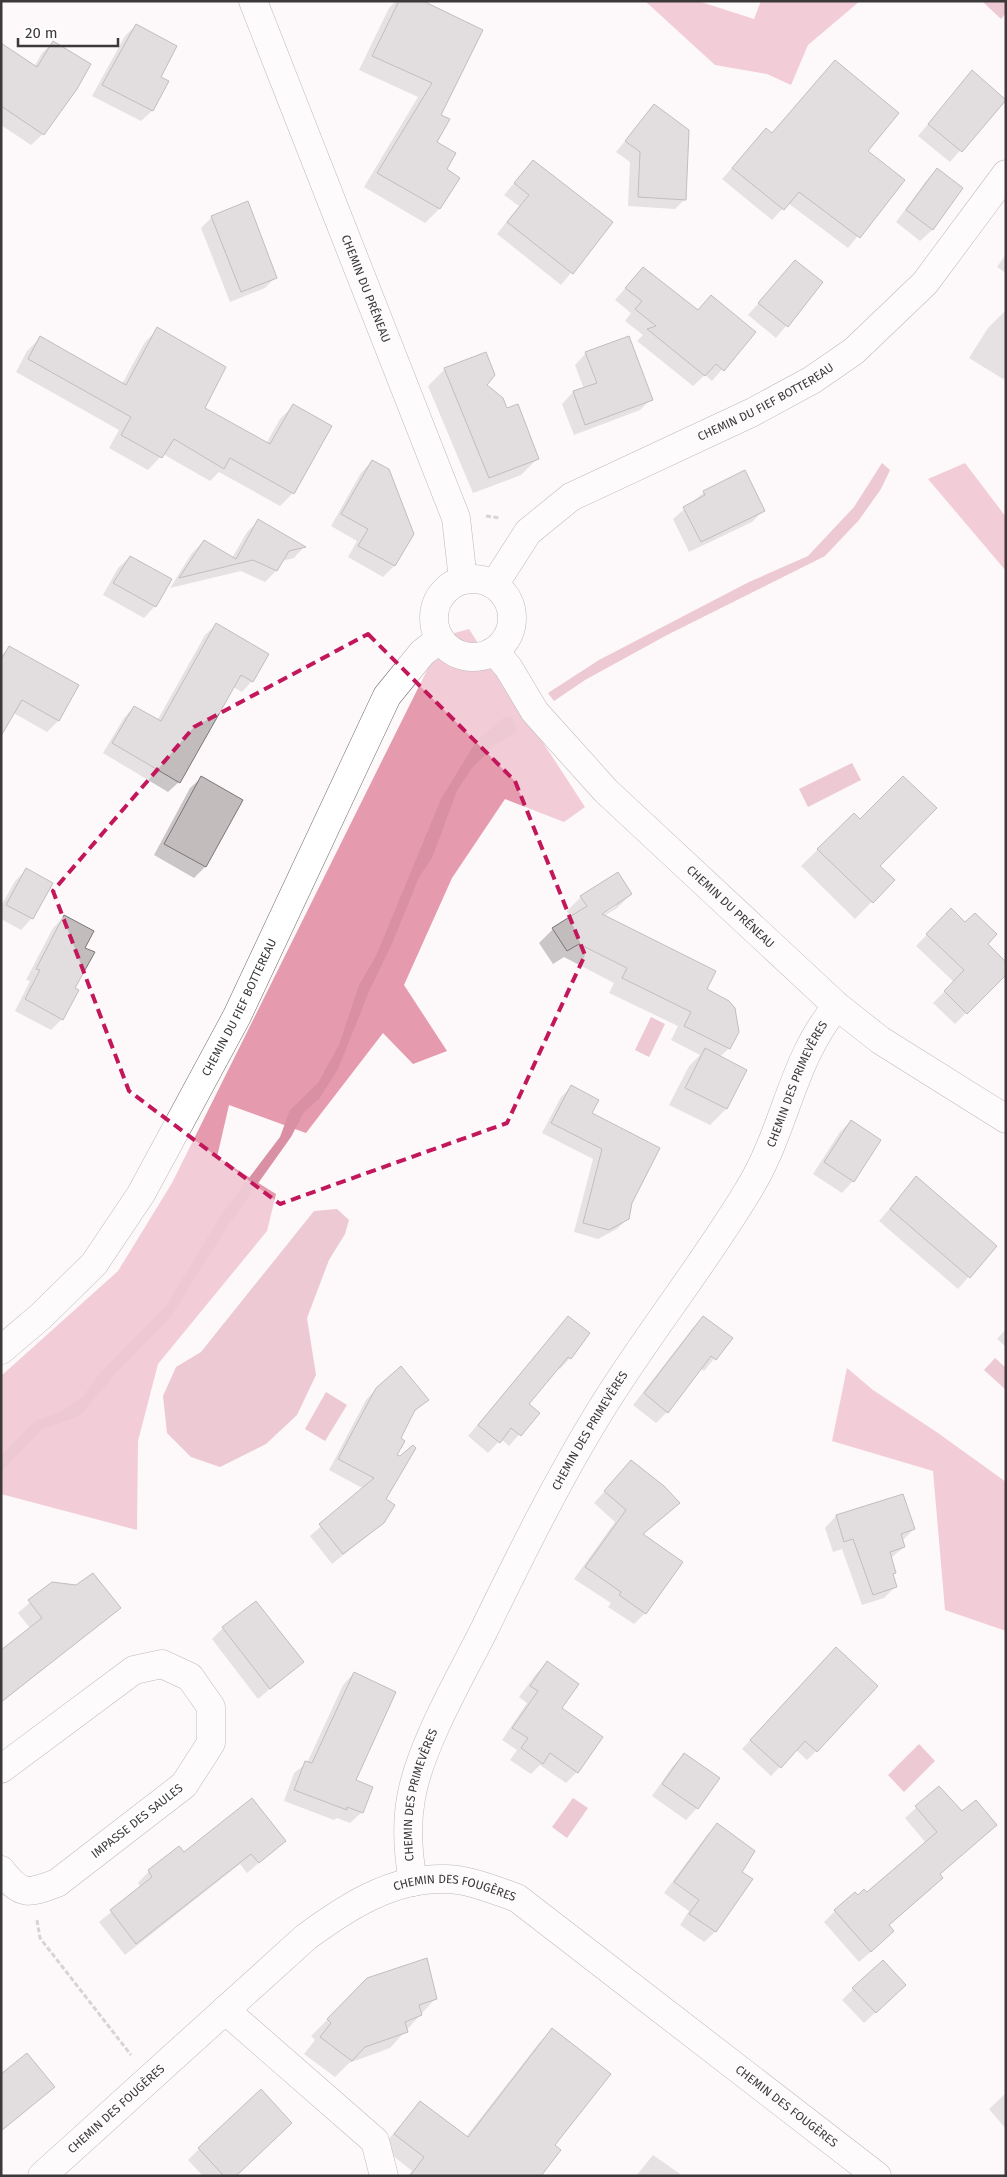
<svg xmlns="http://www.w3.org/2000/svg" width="1007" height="2177" viewBox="0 0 1007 2177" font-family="'Fira Sans',sans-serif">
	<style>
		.forest { fill: #e59aae }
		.water { fill: #da90a4 }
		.shadow { fill: #0003; fill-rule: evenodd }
		.building { fill: #c2bcbd; stroke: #7a7576 }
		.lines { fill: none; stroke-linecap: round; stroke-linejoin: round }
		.minor-casing { stroke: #716d6e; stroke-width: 29 }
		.path { stroke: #aaa7a7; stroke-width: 3; stroke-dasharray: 5 2.5; stroke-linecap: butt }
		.minor { stroke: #fff; stroke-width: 28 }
		.marked { fill: none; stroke: #c2185b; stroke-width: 4; stroke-dasharray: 10 6; stroke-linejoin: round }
		.labels { text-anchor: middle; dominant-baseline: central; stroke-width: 4.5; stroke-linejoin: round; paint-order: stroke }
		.street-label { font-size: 12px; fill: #3b3939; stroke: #fff }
	</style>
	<rect width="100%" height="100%" fill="#fdf8f9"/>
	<g class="forest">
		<polygon points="645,1 698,1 754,19 761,1 860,1 808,45 791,85 767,74 715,65"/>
		<polygon points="965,463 1006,517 1006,571 928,479"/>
		<polygon points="469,629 585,807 564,822 505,799 452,878 404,985 447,1051 413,1064 383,1033 306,1133 229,1105 217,1157 276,1194 267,1231 158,1364 138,1441 137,1530 1,1494 1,1376 118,1271 172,1183 444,636"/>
		<polygon points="847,1368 873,1390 938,1433 1006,1482 1006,1631 945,1610 933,1471 832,1441"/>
	</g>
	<g class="water">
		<polygon points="1006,1 1006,13 1001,19 983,2"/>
		<polygon points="882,463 890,470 881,489 859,520 825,556 667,635 585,680 554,701 548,693 599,660 749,582 808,556 854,507"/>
		<polygon points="505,717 512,717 517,731 494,746 471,769 457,791 432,858 419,877 392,944 370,989 338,1069 319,1099 304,1112 291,1137 227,1227 170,1318 118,1371 83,1412 77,1417 42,1429 1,1472 1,1456 35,1421 60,1412 82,1397 102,1371 166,1306 221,1215 280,1137 290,1110 318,1083 339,1045 359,985 376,956 441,799 477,740"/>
		<polygon points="852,763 861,780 808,807 799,789"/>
		<polygon points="651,1017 665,1024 649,1057 635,1050"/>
		<polygon points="337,1209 349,1220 345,1234 329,1260 307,1318 316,1375 297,1415 266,1444 220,1467 191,1457 167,1433 163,1396 176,1367 201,1352 314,1211"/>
		<polygon points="995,1358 1006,1368 1006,1390 984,1370"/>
		<polygon points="326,1392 347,1405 325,1441 305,1429"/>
		<polygon points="919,1744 935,1761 904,1792 888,1775"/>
		<polygon points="573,1798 588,1808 567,1838 552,1827"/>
	</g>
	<g class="shadow">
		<polygon points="396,1 420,1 440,116 435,142 445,170 439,209 425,223 364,187 418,97 359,70 389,8"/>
		<polygon points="136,25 159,77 167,82 152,111 141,121 92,96 125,36"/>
		<polygon points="53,42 89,64 43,134 31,145 1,125 1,44 34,67 42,53"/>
		<polygon points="835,61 866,151 903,180 848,248 788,203 772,220 722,179 766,130 771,134"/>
		<polygon points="972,72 1005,99 950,162 918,136"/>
		<polygon points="654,106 685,199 675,209 628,206 630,162 616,152"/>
		<polygon points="533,161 612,223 561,285 497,234 519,206 504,195"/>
		<polygon points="937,169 961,189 932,230 920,241 896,222 926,181"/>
		<polygon points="212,217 276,277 265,288 230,302 201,228"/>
		<polygon points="1006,254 1006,273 997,267"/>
		<polygon points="795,262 822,283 776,338 748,315"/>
		<polygon points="643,268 697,311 711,297 754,332 712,381 705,375 693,386 637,341 643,335 625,321 631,313 615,300"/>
		<polygon points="1004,312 1006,312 1006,377 1003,379 969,358 988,328"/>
		<polygon points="158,329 204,409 266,444 280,419 293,406 293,493 280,506 219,472 210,481 163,454 148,470 109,448 119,430 16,372 27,351 40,338 122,384 145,342"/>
		<polygon points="586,353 651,399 640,410 574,435 562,404 573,392 584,389 575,365"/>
		<polygon points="445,369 485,385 507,410 538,458 521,475 473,493 428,386"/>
		<polygon points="372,461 412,533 394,566 383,577 348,557 357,541 331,526 361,473"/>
		<polygon points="704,492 763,511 752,522 689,552 673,519"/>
		<polygon points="258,521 304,547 294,558 282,561 276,571 265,582 241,571 170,588 192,553 204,541 232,558 247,532"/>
		<polygon points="130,557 155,606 144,618 103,595 118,568"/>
		<polygon points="216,625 252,681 242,692 233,687 179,782 168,792 103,753 124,718 134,707 157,721 205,635"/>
		<polygon points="9,648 77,686 58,721 47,732 12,712 1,717 1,656"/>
		<polygon points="201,778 241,800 205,867 194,878 154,855 190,788"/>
		<polygon points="854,814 879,866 893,880 855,919 801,866"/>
		<polygon points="26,870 32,918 21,930 1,919 1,906 15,881"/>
		<path d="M631,894L617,908L604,916L705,990L729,1048L720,1057L746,1071L726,1109L710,1125L669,1105L689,1066L700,1055L671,1040L678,1026L609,993L614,983L564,957L553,964L539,943L553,929L571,918L567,911L581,897ZM616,903V906L598,918L596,916Z"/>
		<polygon points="951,910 986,944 1006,973 955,1024 933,1003 954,982 916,946"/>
		<polygon points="64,917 84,948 74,989 62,1019 51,1030 15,1011 30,981 26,980 53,928"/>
		<polygon points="571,1087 591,1113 631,1202 628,1218 617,1229 598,1239 574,1232 593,1159 542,1133 561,1097"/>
		<polygon points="851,1121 853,1181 842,1193 813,1174 840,1132"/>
		<polygon points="916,1178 995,1246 958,1289 879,1221"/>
		<polygon points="703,1317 731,1338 704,1371 700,1368 667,1412 656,1423 633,1405 692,1329"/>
		<polygon points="568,1318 570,1358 560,1369 558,1368 527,1404 538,1413 509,1446 501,1439 488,1453 468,1436"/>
		<polygon points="1006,1329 1006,1347 997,1339"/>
		<polygon points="376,1389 428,1400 412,1414 399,1439 385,1499 383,1523 332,1564 310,1536 364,1489 329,1470 366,1400"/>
		<polygon points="631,1462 667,1514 642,1535 645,1613 634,1624 608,1607 611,1603 574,1579 615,1522 594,1503"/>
		<polygon points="902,1495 914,1529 902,1541 904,1547 891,1558 895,1572 892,1575 895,1587 884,1598 862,1605 842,1549 833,1552 825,1528 836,1516"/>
		<polygon points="52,1583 119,1608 1,1703 1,1652 30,1628 18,1613"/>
		<polygon points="223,1628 302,1662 258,1699 212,1639"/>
		<polygon points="827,1657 816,1751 807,1760 796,1750 771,1776 742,1749"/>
		<polygon points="547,1663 577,1772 566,1783 540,1765 531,1774 510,1760 517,1750 502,1740 527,1703 519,1697 536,1674"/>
		<polygon points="354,1673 354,1781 362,1812 350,1823 337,1818 334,1820 284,1801 294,1773 307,1763 343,1685"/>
		<polygon points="684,1755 697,1808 686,1820 652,1796 673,1766"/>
		<polygon points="939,1787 961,1813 996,1825 939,1875 941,1878 931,1889 888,1926 882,1942 859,1962 824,1922 835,1911 866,1894 926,1843 905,1818"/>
		<polygon points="717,1825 740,1872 752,1880 715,1932 704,1942 680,1925 689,1911 664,1893 707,1835"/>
		<polygon points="284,1841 247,1873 240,1864 125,1955 99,1922 141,1888 138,1883 149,1871 184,1854"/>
		<polygon points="368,1979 435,1999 390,2048 349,2063 335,2077 304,2054 315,2040 311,2036"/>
		<polygon points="853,1989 893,1996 864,2023 842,2000"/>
		<polygon points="552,2030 553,2146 540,2176 408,2176 412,2171 382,2147 420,2102 466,2137 539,2043"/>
		<polygon points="1006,2093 1006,2129 989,2109"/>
		<polygon points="199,2149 235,2176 203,2176 188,2160"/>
		<polygon points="653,2155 683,2176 636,2176"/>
	</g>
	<g class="building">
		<polygon points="399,1 423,1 483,30 441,115 450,119 437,142 456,153 447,169 460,178 440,209 377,173 432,83 372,56"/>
		<polygon points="136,24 177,46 161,77 169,81 153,111 102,85"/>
		<polygon points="53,41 91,64 77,89 44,135 1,106 1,43 37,67"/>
		<polygon points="835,60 899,113 868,151 905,180 860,238 799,192 784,210 732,168 766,128 772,133"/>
		<polygon points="972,70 1006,100 962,152 928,124"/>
		<polygon points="654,104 689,130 686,200 638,197 640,152 625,141"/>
		<polygon points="533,160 613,222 573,274 507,222 529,195 514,183"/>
		<polygon points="937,168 963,188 933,230 906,210"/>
		<polygon points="248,201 277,278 241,292 211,216"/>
		<polygon points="795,260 823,282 788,327 758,303"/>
		<polygon points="643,267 698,310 711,295 756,332 724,371 716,364 705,376 647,329 656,326 635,309 642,301 625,288"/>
		<polygon points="157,327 226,367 205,408 270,444 293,404 332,426 294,494 230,458 224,469 174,439 162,458 121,435 131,417 28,359 40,336 126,385"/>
		<polygon points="629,336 653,400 585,425 573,391 597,383 585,352"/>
		<polygon points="486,352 495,375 487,385 503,398 507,408 518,404 539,459 489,478 444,368"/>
		<polygon points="372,460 389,469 414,534 395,566 358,546 368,529 341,514"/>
		<polygon points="745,470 765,511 701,542 683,507 705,495 703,491"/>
		<polygon points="258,519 306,547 289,551 277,571 253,560 179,578 204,540 236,559"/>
		<polygon points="130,556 172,579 156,607 113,583"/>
		<polygon points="216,623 269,654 253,682 241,675 180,783 112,743 134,706 161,721"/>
		<polygon points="9,646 79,685 59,721 22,700 1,736 1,660"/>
		<polygon points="201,776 243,800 206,867 164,844"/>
		<polygon points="903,776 937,808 880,866 895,880 873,903 817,849 854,813 860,819"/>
		<polygon points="26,868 53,883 33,919 6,905"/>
		<polygon points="618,872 632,894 602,914 716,971 707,989 729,1001 735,1008 739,1032 730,1049 684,1026 691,1012 622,978 627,968 579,944 567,951 552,928 587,906 580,896"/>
		<polygon points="951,908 965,922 975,913 997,934 988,944 1006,962 1006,975 967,1014 944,991 964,970 926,934"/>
		<polygon points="64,915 94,931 85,948 95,952 75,988 79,990 63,1020 25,999 40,970 36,969"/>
		<polygon points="705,1048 747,1070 727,1109 685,1088"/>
		<polygon points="571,1085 599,1100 592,1113 660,1148 632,1203 629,1219 609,1230 583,1223 602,1149 551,1123"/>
		<polygon points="851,1120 881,1140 854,1182 824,1162"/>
		<polygon points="916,1176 997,1246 970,1278 890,1209"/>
		<polygon points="568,1316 590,1333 571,1359 568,1357 529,1404 540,1413 521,1436 511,1428 500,1443 478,1425"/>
		<polygon points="703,1316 733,1338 716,1360 711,1356 668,1413 644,1393"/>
		<polygon points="401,1366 429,1400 415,1410 401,1438 405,1441 397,1455 400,1456 413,1445 416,1448 386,1499 395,1505 384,1523 343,1554 319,1524 374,1478 338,1459 376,1388"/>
		<polygon points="631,1460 664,1486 680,1503 643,1534 683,1562 646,1614 619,1595 621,1592 585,1567 626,1510 604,1491"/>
		<polygon points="903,1494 915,1529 901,1534 905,1547 890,1552 896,1573 893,1574 897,1587 873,1595 853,1539 844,1542 836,1515"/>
		<polygon points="93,1573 121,1608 1,1702 1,1650 42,1618 28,1600 52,1582 76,1585"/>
		<polygon points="256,1601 304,1662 270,1689 222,1627"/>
		<polygon points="836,1647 878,1686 817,1752 805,1741 781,1768 750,1740"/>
		<polygon points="547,1661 579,1684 562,1708 603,1737 578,1773 550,1753 543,1764 521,1748 528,1738 512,1728 538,1691 530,1686"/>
		<polygon points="354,1672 396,1692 356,1780 373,1787 363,1813 347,1807 347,1810 294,1790 305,1761 312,1763"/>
		<polygon points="684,1753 720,1778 698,1809 662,1784"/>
		<polygon points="939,1786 962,1811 976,1800 997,1825 940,1874 943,1878 889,1925 894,1931 871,1952 834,1910 855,1892 858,1895 864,1889 867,1892 937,1832 915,1806"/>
		<polygon points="252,1798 286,1841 259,1863 251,1854 136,1944 110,1910 152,1877 148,1870 179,1846 184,1852"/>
		<polygon points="717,1823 755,1851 742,1872 753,1879 716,1932 689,1914 699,1900 674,1882"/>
		<polygon points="427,1958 437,1999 419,2005 422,2015 405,2022 408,2032 365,2047 352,2061 320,2037 331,2023 327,2019 367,1978"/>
		<polygon points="883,1960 906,1985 876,2013 852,1988"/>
		<polygon points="552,2028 611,2074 555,2145 561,2150 541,2176 410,2176 424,2157 394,2134 420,2101 468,2137"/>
		<polygon points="27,2053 55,2087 1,2131 1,2074"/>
		<polygon points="261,2089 292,2123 236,2176 224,2176 198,2148"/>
	</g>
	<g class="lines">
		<g class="minor-casing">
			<g id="minor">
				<path id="s1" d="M253,1L456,518L463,580"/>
				<circle cx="473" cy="618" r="39"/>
				<path id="s2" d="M494,585L528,532L571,497L753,412L812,380L854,351L925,283L1006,174"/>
				<path id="s3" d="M494,651L508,667L535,712L606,791L837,1006L880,1040L1006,1119"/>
				<path id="s4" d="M1,1350L41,1316L94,1264L141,1194L237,1016L387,696L422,653L440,639"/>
				<path d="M1,1769L134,1670L162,1664L190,1677L211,1707V1743L184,1785L57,1883C28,1894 21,1896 1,1870"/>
				<path id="s5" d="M413,1882C408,1854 406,1826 411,1798C420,1746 460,1678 484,1630C520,1556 557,1481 600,1411C648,1333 706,1262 752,1184C786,1126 793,1057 837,1006"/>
				<polyline points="225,2010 375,2141 384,2176"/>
				<path id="s6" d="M42,2176L306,1937C347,1907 391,1878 444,1879C469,1879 494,1890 517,1898L877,2176"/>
			</g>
		</g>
		<g class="path">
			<polyline points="486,516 500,518"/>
			<polyline points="37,1920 40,1938 131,2055"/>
		</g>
		<use href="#minor" class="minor"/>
	</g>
	<path d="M0 0H1007V2177H0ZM368,634L515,781L585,955L507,1123L280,1204L129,1091L53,891L194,727Z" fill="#fdf8f9" fill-opacity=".55" fill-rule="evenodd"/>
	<path class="marked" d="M368,634L515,781L585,955L507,1123L280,1204L129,1091L53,891L194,727Z"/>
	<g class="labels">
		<g class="street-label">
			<text stroke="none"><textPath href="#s1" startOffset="309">CHEMIN DU PRÉNEAU</textPath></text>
			<text stroke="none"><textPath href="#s2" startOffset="335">CHEMIN DU FIEF BOTTEREAU</textPath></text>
			<text stroke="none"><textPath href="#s3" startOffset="350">CHEMIN DU PRÉNEAU</textPath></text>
			<text stroke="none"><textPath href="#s4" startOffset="422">CHEMIN DU FIEF BOTTEREAU</textPath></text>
			<text stroke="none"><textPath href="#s5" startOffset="899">CHEMIN DES PRIMEVÈRES</textPath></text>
			<text stroke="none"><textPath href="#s5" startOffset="494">CHEMIN DES PRIMEVÈRES</textPath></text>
			<text stroke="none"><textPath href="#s5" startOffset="89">CHEMIN DES PRIMEVÈRES</textPath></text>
			<text transform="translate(137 1821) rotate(-38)">IMPASSE DES SAULES</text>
			<text stroke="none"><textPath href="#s6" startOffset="520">CHEMIN DES FOUGÈRES</textPath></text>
			<text stroke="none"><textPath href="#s6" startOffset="925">CHEMIN DES FOUGÈRES</textPath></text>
			<text stroke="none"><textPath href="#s6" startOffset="100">CHEMIN DES FOUGÈRES</textPath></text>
		</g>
	</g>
	<rect width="1007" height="2177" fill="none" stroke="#3b3939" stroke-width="5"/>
	<path d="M18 38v8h100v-8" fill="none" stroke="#3b3939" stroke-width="2.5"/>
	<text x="25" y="38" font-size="15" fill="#3b3939" stroke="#ffffff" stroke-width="4" paint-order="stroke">20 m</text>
</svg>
